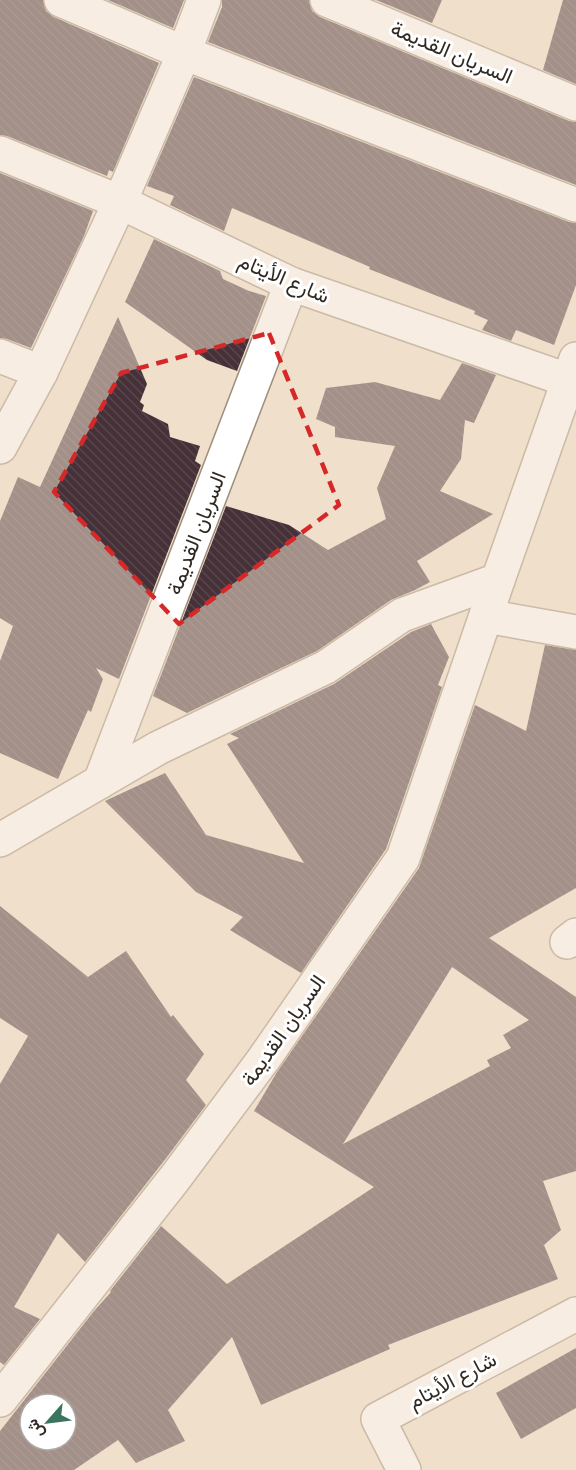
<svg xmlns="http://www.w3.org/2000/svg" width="576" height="1470" viewBox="0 0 576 1470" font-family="Cabin,Vazirmatn,sans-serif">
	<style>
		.building { fill: url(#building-back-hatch); fill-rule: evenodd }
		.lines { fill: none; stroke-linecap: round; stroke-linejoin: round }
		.minor-casing { stroke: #9e8e7b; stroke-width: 36 }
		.minor { stroke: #fff; stroke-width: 33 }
		.marked { fill: none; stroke: #d62828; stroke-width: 4.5; stroke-dasharray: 12 8; stroke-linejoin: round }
		.labels { text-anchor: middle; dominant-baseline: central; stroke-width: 6; stroke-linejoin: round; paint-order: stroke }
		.street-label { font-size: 21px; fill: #2f2921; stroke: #fff }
	</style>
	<defs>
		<pattern id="building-back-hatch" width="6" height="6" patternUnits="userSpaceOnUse" patternTransform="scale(1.5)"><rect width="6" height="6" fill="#463138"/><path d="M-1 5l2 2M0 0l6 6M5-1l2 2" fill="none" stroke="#58464c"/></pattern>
	</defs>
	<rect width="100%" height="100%" fill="#f0dfcb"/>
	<g class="building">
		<polygon points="0,0 43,0 46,11 54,17 159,63 113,172 109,170 107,176 7,136 0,135"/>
		<polygon points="108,0 184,0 173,28"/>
		<polygon points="222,0 309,0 312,11 320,17 569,121 576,122 576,185 208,42 222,7"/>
		<polygon points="376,0 442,0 432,23"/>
		<polygon points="563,0 576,0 576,84 543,70"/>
		<polygon points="194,77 569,222 576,223 576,285 554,345 516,330 511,341 482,330 488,320 474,314 475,311 369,269 370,267 232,208 224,231 170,205 174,196 147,186"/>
		<polygon points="0,173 93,211 84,236 31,348 7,339 0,338"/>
		<polygon points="154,239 220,271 223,279 249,291 266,296 237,371 207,360 125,302"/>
		<polygon points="118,317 147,384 140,402 144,405 142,411 168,424 170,437 200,446 195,461 201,465 119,679 96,668 103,679 91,712 88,710 58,779 0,753 0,661 13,626 0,618 0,521 18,477 40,487"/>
		<polygon points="462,363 496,375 474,423 465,420 461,459 440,491 493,514 417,561 430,582 415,590 391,600 317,651 187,713 153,696 226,506 289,525 328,550 386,519 377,488 395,446 335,437 335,427 316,419 326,388 375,382 440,400"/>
		<polygon points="431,624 449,657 438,685 442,687 386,849 301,973 230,930 243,917 196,892 105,801 165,773 206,835 304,863 227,744 239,738 230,734 334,684 411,632"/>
		<path d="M545,645L576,650V888L489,938L576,997V1171L543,1181L561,1230L544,1245L558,1279L388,1345L390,1349L261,1405L232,1337L168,1410L185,1441L136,1463L118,1440L74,1470H0V1431L94,1311L111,1292L110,1291L161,1226L227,1284L374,1187L254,1111L277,1072L419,868L475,705L526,731ZM452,967L529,1020L503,1035L511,1048L487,1060L490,1066L343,1144ZM30,1404H66V1440H30Z"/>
		<polygon points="0,906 88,977 126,951 171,1017 173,1015 204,1054 186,1080 206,1105 167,1157 85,1262 58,1233 14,1307 40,1319 4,1365 0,1362 0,1084 28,1036 0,1018"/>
		<polygon points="576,1348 576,1408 521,1439 496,1393"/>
	</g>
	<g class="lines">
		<g class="minor-casing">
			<g id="minor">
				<polyline points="61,0 184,53 576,205"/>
				<polyline points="327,0 576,104"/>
				<polyline points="0,153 120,202 291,284 576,383"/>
				<polyline points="0,356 41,372"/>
				<polyline points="0,447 41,372 120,202 184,53 204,0"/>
				<polyline points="486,616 576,632"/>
				<polyline points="100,782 291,284"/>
				<polyline points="0,840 158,748 326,667 402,615 498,580"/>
				<polyline points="567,942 576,935"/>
				<polyline points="0,1400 175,1178 263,1060 403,858 498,580 576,359"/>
				<polyline points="404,1470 378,1419 576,1314"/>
			</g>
		</g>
		<use href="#minor" class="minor"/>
	</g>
	<path d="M0 0H576V1470H0ZM269,333L339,505L179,624L54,492L121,373Z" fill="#f0dfcb" fill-opacity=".55" fill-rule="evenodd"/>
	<path class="marked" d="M269,333L339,505L179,624L54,492L121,373Z"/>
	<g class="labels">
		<g class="street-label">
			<text transform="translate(452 52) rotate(23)">السريان القديمة</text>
			<text transform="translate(284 278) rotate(23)">شارع الأيتام</text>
			<text transform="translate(196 533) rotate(-69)">السريان القديمة</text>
			<text transform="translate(283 1030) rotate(-55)">السريان القديمة</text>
			<text transform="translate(452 1380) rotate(-28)">شارع الأيتام</text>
		</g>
	</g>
	<g transform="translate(48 1422) rotate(242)"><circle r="28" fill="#ffffff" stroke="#aca9a6" stroke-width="1.5"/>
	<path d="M0-4.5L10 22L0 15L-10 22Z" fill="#3b755f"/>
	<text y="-9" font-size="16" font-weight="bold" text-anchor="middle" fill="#2f2921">ش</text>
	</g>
</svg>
